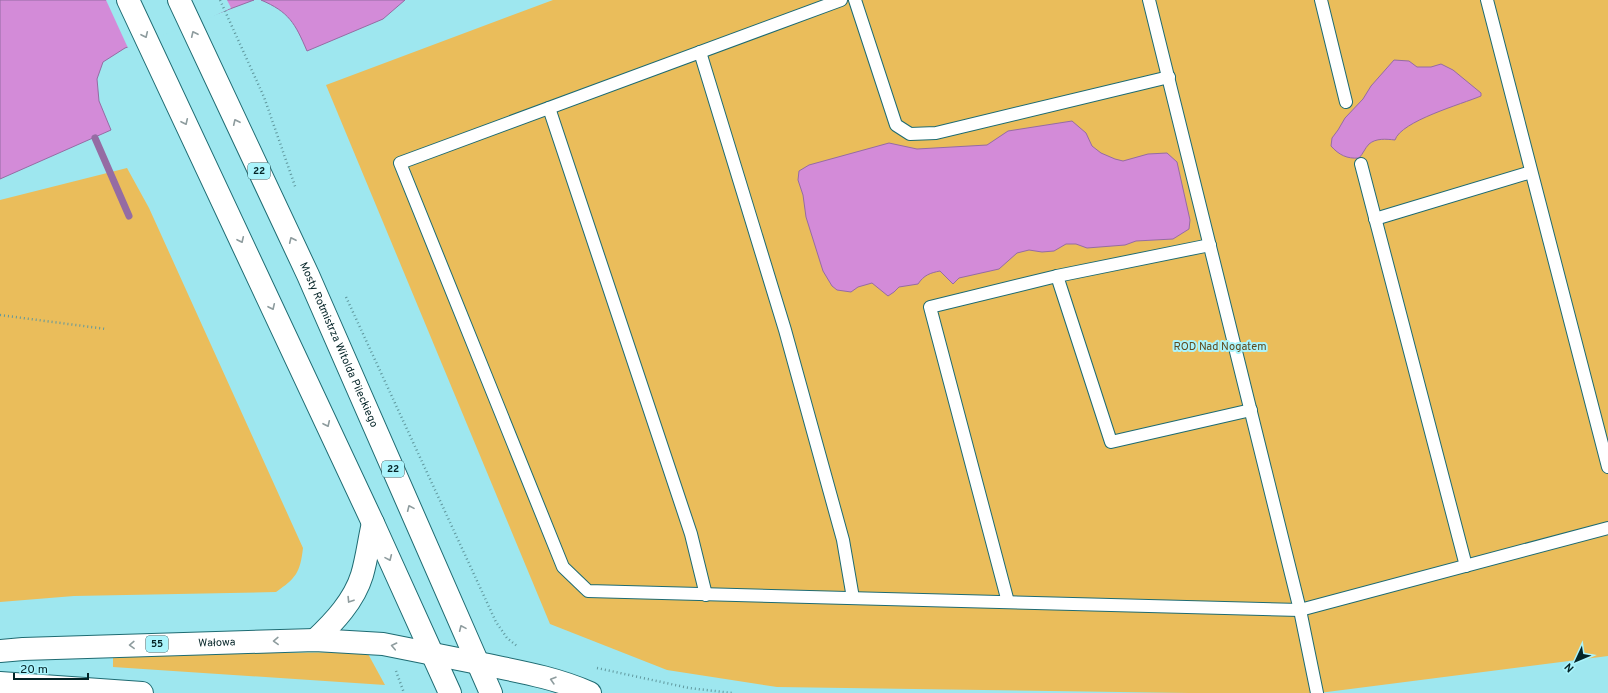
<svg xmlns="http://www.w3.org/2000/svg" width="1608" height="693" viewBox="0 0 1608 693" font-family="Overpass,sans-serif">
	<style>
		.green { fill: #eabd5b }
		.water { fill: #d38bd8; stroke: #956ca3 }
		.pier { fill: #9ee7ef }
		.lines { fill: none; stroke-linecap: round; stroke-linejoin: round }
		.stream { stroke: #956ca3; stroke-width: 7 }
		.lane-casing { stroke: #1e6b72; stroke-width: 14 }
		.street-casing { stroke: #1e6b72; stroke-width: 24 }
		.primary-casing { stroke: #1e6b72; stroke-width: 24 }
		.path { stroke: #60989e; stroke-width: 2.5; stroke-dasharray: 1 3; stroke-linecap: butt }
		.lane { stroke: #fff; stroke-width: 12 }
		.street { stroke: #fff; stroke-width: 22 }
		.primary { stroke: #fff; stroke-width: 22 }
		.oneway { stroke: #8e9c9e }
		.labels { text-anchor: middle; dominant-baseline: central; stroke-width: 4; stroke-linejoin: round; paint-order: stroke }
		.shield { fill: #abf4fc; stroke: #366267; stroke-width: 1 }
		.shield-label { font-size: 10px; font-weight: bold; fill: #042427 }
		.street-label { font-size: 11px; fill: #042427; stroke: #abf4fc }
		.park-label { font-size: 11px; fill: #5e4a1f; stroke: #abf4fc }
	</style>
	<rect width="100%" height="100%" fill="#9ee7ef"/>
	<g class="green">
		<polygon points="553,0 1608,0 1608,656 1319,693 1189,693 777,687 667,670 550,624 326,85"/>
		<path d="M127,168L149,208L303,548C300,573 296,578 276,592L74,596L0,602V200Z"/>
		<polygon points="367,652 385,685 113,667 113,654"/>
	</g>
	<g class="water">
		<polygon points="0,0 254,0 125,48 103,62 97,79 99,101 111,130 0,179"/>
		<path d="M261,0H405L383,19L307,51C295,23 289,12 261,0Z"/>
		<path d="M1394,60L1409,61L1417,67H1431L1441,64L1453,70L1481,93V96C1462,104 1401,121 1395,140C1386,139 1376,138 1369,144C1365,148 1363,154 1359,158C1347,159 1339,155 1331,146L1332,138L1338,130L1345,118L1363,99L1371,86Z"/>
		<path d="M1072,121L1086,133L1092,146L1101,153L1115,159L1123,161L1148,154L1167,153L1177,162L1190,220L1189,229L1173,239L1136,241L1125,245L1087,248L1076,244H1066L1054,251L1042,252L1029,250L1017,253L999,269L959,278L953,284L940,271C930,273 924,275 918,284L899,287L894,292L888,296L872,283L858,287L851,292L837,290L832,286L823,271L806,217L803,195L798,180L799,171L809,165L889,143L917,149L987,145L1008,131Z"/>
	</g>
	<polygon class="pier" points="106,0 227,0 231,8 210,18 128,48"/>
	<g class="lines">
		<polyline class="stream" points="95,138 129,216"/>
		<g class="lane-casing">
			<g id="lane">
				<polyline points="841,0 400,163 563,567 588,591 1300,610 1608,528"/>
				<polyline points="855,0 896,125 910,134 936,133 1169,77"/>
				<polyline points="1149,0 1300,610 1317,693"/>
				<polyline points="1321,0 1346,102"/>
				<polyline points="1487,0 1608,467"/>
				<polyline points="700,52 785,330 843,540 853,598"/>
				<polyline points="549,108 691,534 706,595"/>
				<polyline points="1361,164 1466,566"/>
				<polyline points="1375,219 1531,172"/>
				<polyline points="1057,276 1111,442 1251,410"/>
				<polyline points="1008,602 930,307 1057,276 1210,245"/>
			</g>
		</g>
		<g class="street-casing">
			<path id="street" d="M478,663C516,671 554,677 590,693"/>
		</g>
		<g class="primary-casing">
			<g id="primary">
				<polyline points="128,0 373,523 450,693"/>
				<path id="s1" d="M179,0L308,275L491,693"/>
				<path d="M315,640C334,622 354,601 362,575C367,558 369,540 373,523"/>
				<path id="s2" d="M0,651L23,649L315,640L383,644L478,663"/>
				<polyline points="0,683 142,693"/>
			</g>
		</g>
		<g class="path">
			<polyline points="220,0 264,97 296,189"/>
			<polyline points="346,297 496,622 507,638 517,646"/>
			<polyline points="0,315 106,329"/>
			<polyline points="597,668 689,688 732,693"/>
			<polyline points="396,671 404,693"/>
		</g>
		<use href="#lane" class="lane"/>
		<use href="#street" class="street"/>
		<use href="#primary" class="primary"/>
	</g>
	<defs><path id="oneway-chevron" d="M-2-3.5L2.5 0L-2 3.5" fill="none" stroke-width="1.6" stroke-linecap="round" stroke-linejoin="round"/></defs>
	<g class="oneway">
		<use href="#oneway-chevron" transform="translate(194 34) rotate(-115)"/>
		<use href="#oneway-chevron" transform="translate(145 35) rotate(65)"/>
		<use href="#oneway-chevron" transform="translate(185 122) rotate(65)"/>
		<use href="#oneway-chevron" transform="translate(236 122) rotate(-115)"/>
		<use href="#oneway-chevron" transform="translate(241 240) rotate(65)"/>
		<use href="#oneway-chevron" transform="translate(292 240) rotate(-115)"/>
		<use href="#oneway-chevron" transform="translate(272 307) rotate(65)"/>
		<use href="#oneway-chevron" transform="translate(327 424) rotate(65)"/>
		<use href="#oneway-chevron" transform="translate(410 508) rotate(-114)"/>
		<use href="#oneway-chevron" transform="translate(389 558) rotate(66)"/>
		<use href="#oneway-chevron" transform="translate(350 600) rotate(122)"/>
		<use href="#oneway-chevron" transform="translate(462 628) rotate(-114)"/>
		<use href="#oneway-chevron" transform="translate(276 641) rotate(178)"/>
		<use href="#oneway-chevron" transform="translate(132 645) rotate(178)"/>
		<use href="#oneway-chevron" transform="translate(394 646) rotate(-168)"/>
		<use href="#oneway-chevron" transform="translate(553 680) rotate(-164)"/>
	</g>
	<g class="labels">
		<g class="shield">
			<rect x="248" y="163" width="22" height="16" rx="3"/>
			<rect x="382" y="461" width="22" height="16" rx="3"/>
			<rect x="146" y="636" width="22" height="16" rx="3"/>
		</g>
		<g class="shield-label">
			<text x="259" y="171">22</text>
			<text x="393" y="469">22</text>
			<text x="157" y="644">55</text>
		</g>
		<g class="street-label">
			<text stroke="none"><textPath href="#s1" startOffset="380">Mosty Rotmistrza Witolda Pileckiego</textPath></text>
			<text stroke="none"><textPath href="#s2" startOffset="217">Wałowa</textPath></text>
		</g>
		<g class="park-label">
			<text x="1220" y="347">ROD Nad Nogatem</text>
		</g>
	</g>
	<g transform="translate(1576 661) rotate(226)" stroke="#abf4fc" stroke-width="3" paint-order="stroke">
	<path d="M0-3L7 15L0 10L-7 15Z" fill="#042427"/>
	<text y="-6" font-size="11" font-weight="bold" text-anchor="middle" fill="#042427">N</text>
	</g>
	<path d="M14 673v6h74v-6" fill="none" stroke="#042427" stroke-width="2"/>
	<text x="20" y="673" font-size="12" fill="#042427" stroke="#abf4fc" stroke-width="3" paint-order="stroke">20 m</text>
</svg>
